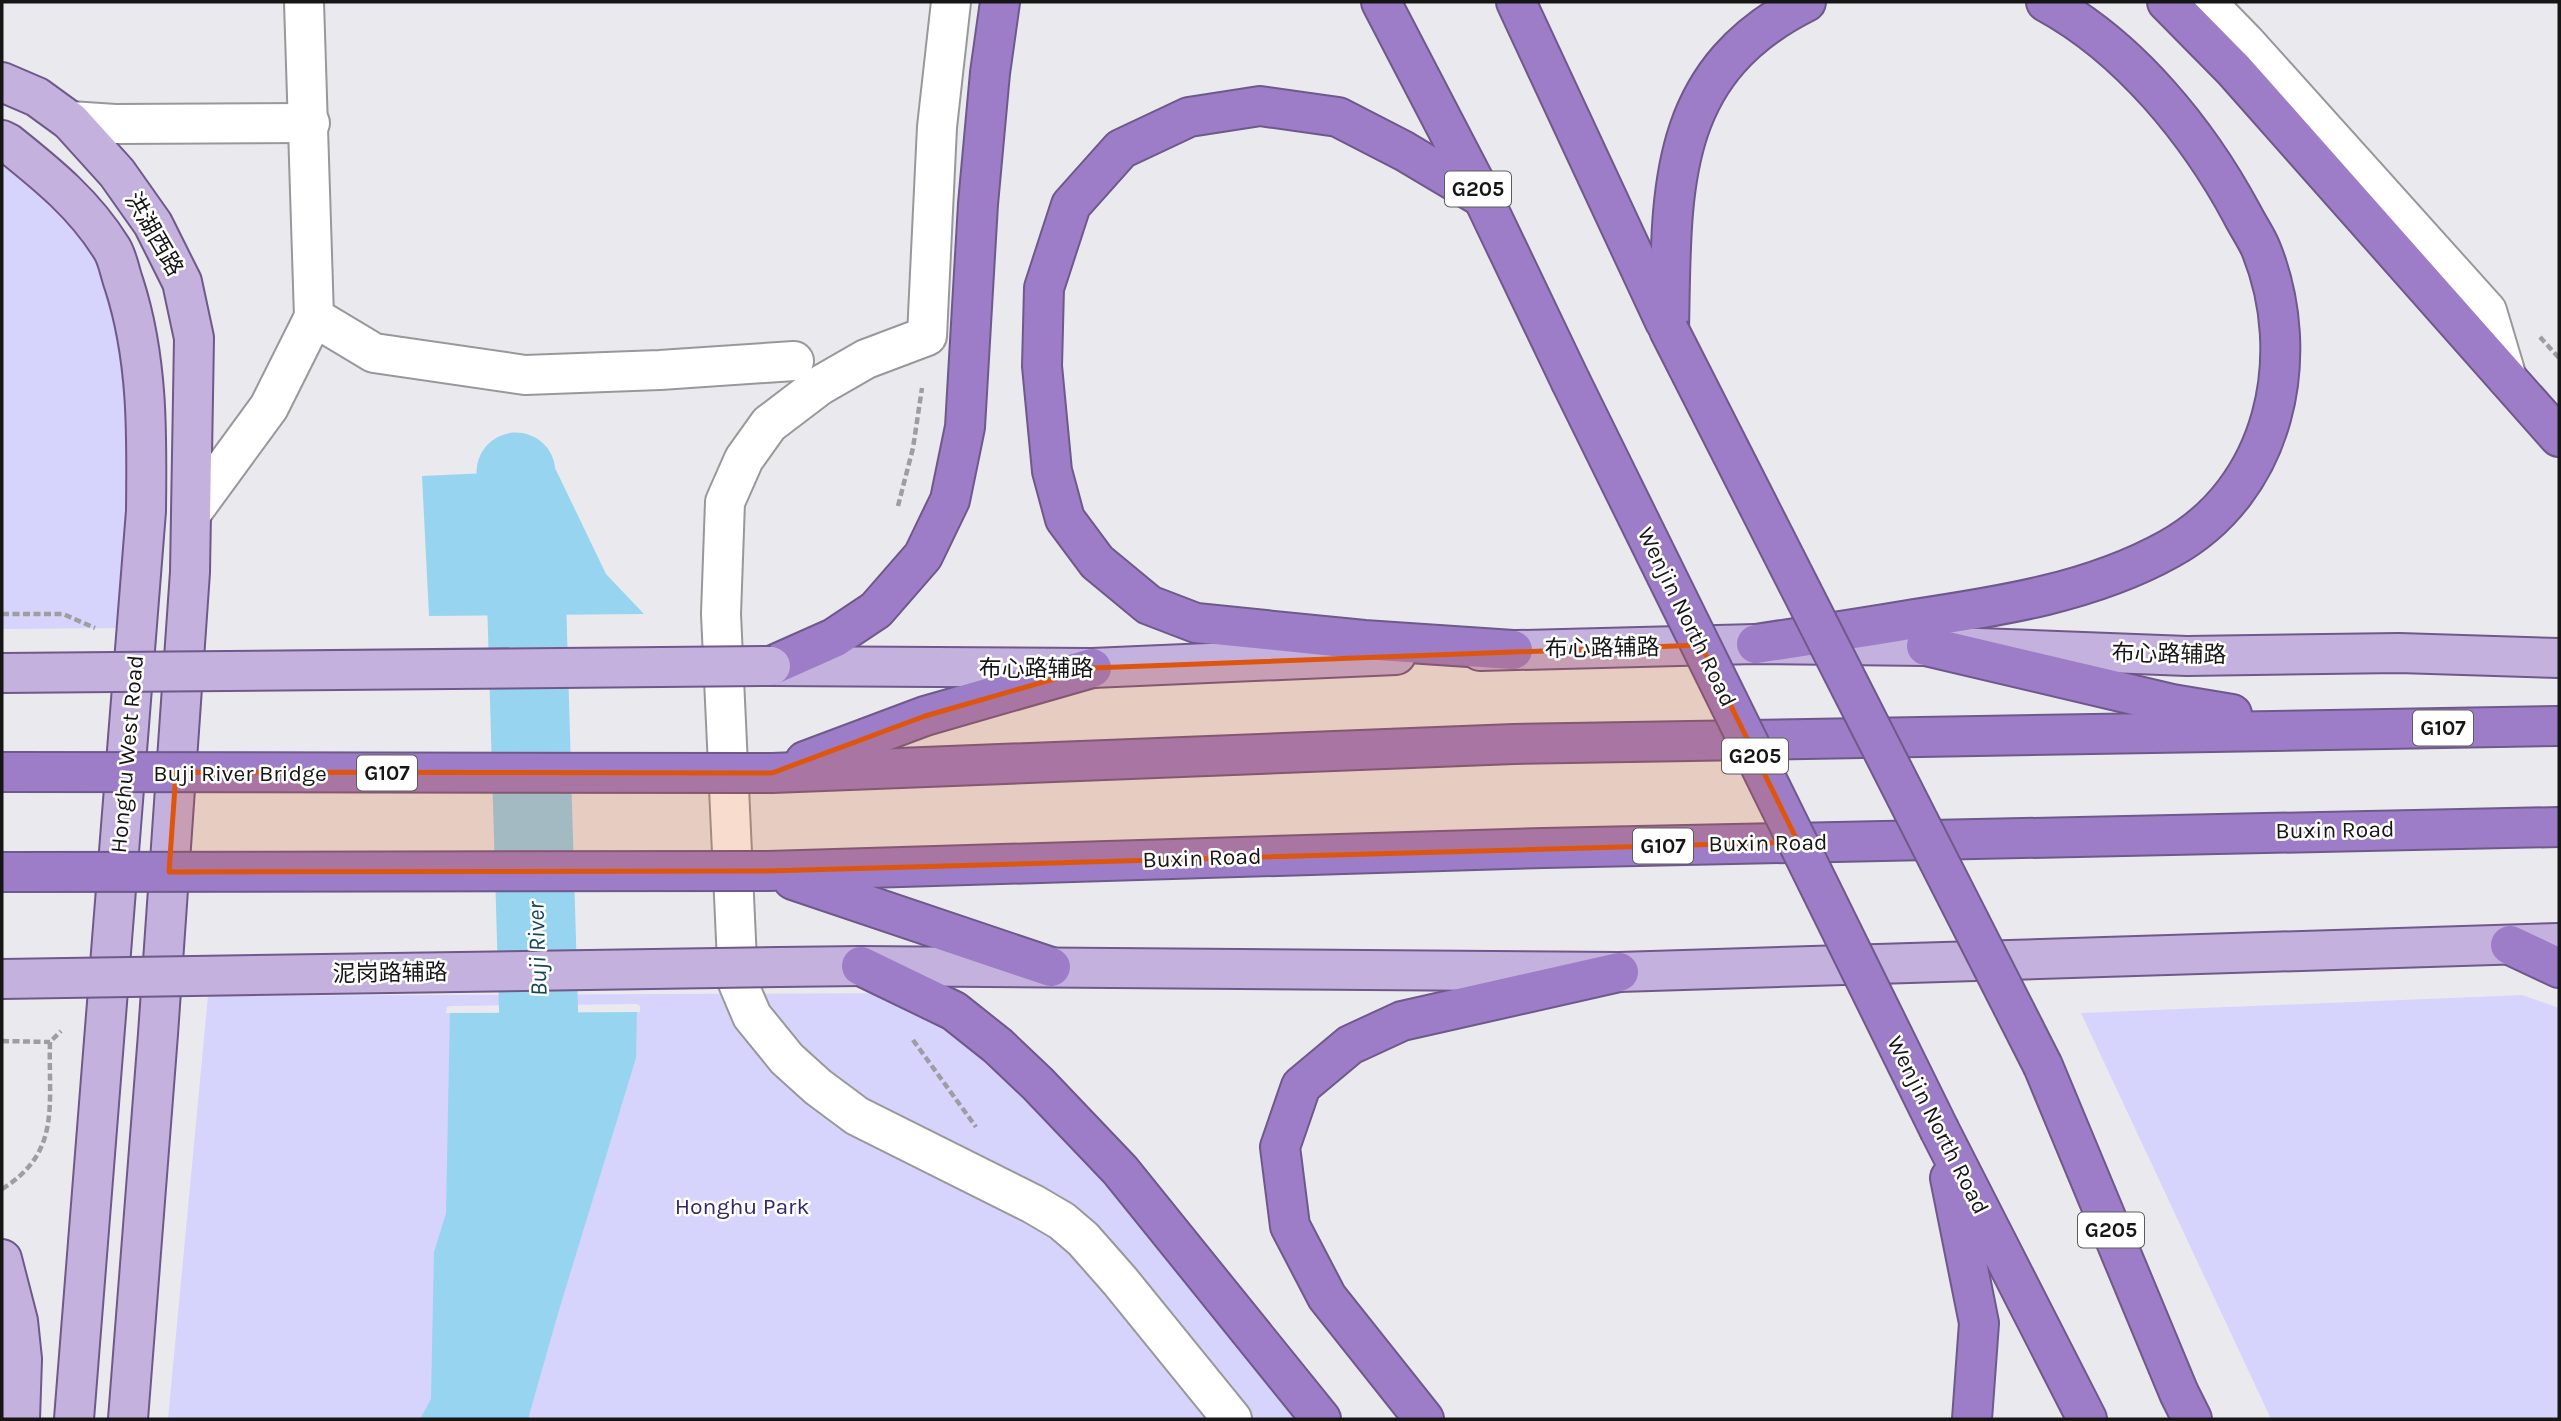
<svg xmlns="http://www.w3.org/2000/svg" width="2561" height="1421" viewBox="0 0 2561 1421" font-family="Karla,'Noto Sans SC',sans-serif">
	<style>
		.green { fill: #d6d3fd }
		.water { fill: #97d4f0 }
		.pier { fill: #eaeaee }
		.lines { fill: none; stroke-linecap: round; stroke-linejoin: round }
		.river { stroke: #97d4f0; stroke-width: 79 }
		.minor-casing { stroke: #98989b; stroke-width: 42 }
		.major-casing { stroke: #6e598a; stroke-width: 42 }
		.highway-casing { stroke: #6e598a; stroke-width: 42 }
		.path { stroke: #9e9ea1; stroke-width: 4.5; stroke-dasharray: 7 3.5; stroke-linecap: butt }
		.minor { stroke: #fff; stroke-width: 38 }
		.major { stroke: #c4b1de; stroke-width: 38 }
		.highway { stroke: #9d7dc8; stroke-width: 38 }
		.major-bridge-casing { stroke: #6e598a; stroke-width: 42; stroke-linecap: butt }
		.highway-bridge-casing { stroke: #6e598a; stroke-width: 42; stroke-linecap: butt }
		.major-bridge { stroke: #c4b1de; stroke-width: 38 }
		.highway-bridge { stroke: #9d7dc8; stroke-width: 38 }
		.marked { fill: #de560d; fill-opacity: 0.2; stroke: #de560d; stroke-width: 5; stroke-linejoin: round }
		.labels { text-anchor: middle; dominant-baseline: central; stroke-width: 5; stroke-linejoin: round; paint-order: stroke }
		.shield { fill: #fff; stroke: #5c5c5d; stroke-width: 2 }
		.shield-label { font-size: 21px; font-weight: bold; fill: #161617 }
		.street-label { font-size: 23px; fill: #161617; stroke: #fff }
		.park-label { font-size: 23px; fill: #322664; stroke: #fff }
		.water-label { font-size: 24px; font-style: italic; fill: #14475a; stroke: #fff }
	</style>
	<rect width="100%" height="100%" fill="#eaeaee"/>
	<g class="green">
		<polygon points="2,164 58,210 102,269 133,385 124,628 2,629"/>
		<polygon points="910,993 1016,1054 1317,1419 168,1419 208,996"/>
		<polygon points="2522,995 2559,1008 2559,1419 2271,1419 2081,1013"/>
	</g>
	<g class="water">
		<polygon points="556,470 606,574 644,614 429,616 422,476"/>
		<polygon points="637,1008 636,1058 559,1310 528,1419 420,1419 431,1399 434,1252 446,1213 450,1009"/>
	</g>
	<polygon class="pier" points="637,1004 640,1006 640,1012 446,1013 447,1007 450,1006"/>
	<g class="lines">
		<polyline class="river" points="516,472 527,616 540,1060 531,1116"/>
		<g class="minor-casing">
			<g id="minor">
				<polyline points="951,2 937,127 927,336 866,359 819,386 769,424 744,459 725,502 721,614 738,983 752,1016 787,1059 818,1087 857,1116 1033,1204 1062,1221 1083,1239 1120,1281 1232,1419"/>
				<polyline points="2206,2 2246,43 2487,311 2507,378"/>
				<polyline points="70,121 115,124 310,123"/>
				<polyline points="314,317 374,353 525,375 660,370 794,361"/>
				<polyline points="193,511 269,407 314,317 304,2"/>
			</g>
		</g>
		<g class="major-casing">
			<g id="major">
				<polyline points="2,82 37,97 70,121 117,173 153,224 182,282 194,338 190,572 158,1034 128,1419"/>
				<path d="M2,140L8,143C48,175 85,205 112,249C118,259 120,273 124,284C148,358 147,434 146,511L74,1419"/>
				<polyline points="1480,651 1756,644 1926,646 2187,656 2399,653 2559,658"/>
				<polyline points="771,666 1092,668 1396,655"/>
				<polyline points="779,967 861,966 1619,972 2559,943"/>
				<polyline points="2,1259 18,1321 22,1359 20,1419"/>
			</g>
		</g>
		<g class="highway-casing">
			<g id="highway">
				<polyline points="1381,2 1483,198 1570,380"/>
				<polyline points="1516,2 1665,322"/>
				<polyline points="2167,2 2234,70 2559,437"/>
				<polyline points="1483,198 1404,151 1338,117 1260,106 1189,117 1121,149 1071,205 1044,288 1042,366 1052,471 1065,519 1097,562 1149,605 1196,623 1364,640 1513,650"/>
				<path d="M1669,330C1672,192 1664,73 1806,2"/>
				<path d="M1756,644C1809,636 1862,628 1915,619C2001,606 2092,592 2169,549C2276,490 2304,356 2261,249C2256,237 2248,226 2242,214C2198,132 2129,47 2046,2"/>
				<polyline points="1926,646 2172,704 2232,714"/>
				<polyline points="771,666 834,638 876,610 923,556 950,500 965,427 978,204 990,73 1000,2"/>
				<polyline points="805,761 925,716 1092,668"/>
				<polyline points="772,773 1514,744 2559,726"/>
				<polyline points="768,871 1544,848 2559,827"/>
				<polyline points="793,880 1051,967"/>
				<polyline points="2510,945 2559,968"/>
				<polyline points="861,966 954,1011 998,1046 1038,1084 1120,1170 1321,1419"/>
				<polyline points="2043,1066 2179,1393 2192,1419"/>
				<polyline points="1940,1131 2087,1419"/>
				<polyline points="1950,1178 1979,1323 1972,1419"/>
				<polyline points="1424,1419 1327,1297 1290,1226 1280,1147 1301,1086 1350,1045 1402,1021 1619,972"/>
			</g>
		</g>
		<g class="path">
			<polyline points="2540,337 2559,358"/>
			<polyline points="898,506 913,448 922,388"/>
			<polyline points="2,614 63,614 95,628"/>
			<polyline points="913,1040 976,1127"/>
			<polyline points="2,1041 50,1042"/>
			<path d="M2,1189C62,1152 48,1104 50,1042L61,1031"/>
		</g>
		<use href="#minor" class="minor"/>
		<use href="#major" class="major"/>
		<use href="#highway" class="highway"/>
		<g class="major-bridge-casing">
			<g id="major-bridge">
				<polyline points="2,673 771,666"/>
				<polyline points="2,979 779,967"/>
			</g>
		</g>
		<g class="highway-bridge-casing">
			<g id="highway-bridge">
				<polyline points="1669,330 2043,1066"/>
				<polyline points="1570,380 1940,1131"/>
				<polyline points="2,772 772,773"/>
				<polyline points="2,872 768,871"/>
			</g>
		</g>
		<use href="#major-bridge" class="major-bridge"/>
		<use href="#highway-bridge" class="highway-bridge"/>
	</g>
	<path class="marked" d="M1701,645L1798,842L768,871L169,872L176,772L772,773L925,716L1092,668Z"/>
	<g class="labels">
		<g class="shield">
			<rect x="1445" y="171.5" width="66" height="35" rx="5"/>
			<rect x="2413" y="710.5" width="60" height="35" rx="5"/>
			<rect x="1722" y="738.5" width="66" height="35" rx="5"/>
			<rect x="357" y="755.5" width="60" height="35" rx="5"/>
			<rect x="1633" y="828.5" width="60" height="35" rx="5"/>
			<rect x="2078" y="1212.5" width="66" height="35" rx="5"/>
		</g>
		<g class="shield-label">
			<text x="1478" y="189">G205</text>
			<text x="2443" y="728">G107</text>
			<text x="1755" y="756">G205</text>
			<text x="387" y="773">G107</text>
			<text x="1663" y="846">G107</text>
			<text x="2111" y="1230">G205</text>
		</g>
		<g class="street-label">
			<text transform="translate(154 234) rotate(60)">洪湖西路</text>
			<text transform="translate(1687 617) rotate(64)">Wenjin North Road</text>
			<text transform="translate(1602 648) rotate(-1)">布心路辅路</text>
			<text transform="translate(2169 654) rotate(1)">布心路辅路</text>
			<text x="1036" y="668">布心路辅路</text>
			<text transform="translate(127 754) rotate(-85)">Honghu West Road</text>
			<text x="240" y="773">Buji River Bridge</text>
			<text transform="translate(2335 830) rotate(-1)">Buxin Road</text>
			<text transform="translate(1768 843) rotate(-1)">Buxin Road</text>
			<text transform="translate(1202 858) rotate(-2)">Buxin Road</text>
			<text transform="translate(390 973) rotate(-1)">泥岗路辅路</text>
			<text transform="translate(1938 1125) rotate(63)">Wenjin North Road</text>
		</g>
		<g class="park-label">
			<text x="742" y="1206">Honghu Park</text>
		</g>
		<g class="water-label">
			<text transform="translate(537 949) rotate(-92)">Buji River</text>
		</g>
	</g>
	<rect width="2561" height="1421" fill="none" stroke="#161617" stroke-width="7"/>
</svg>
